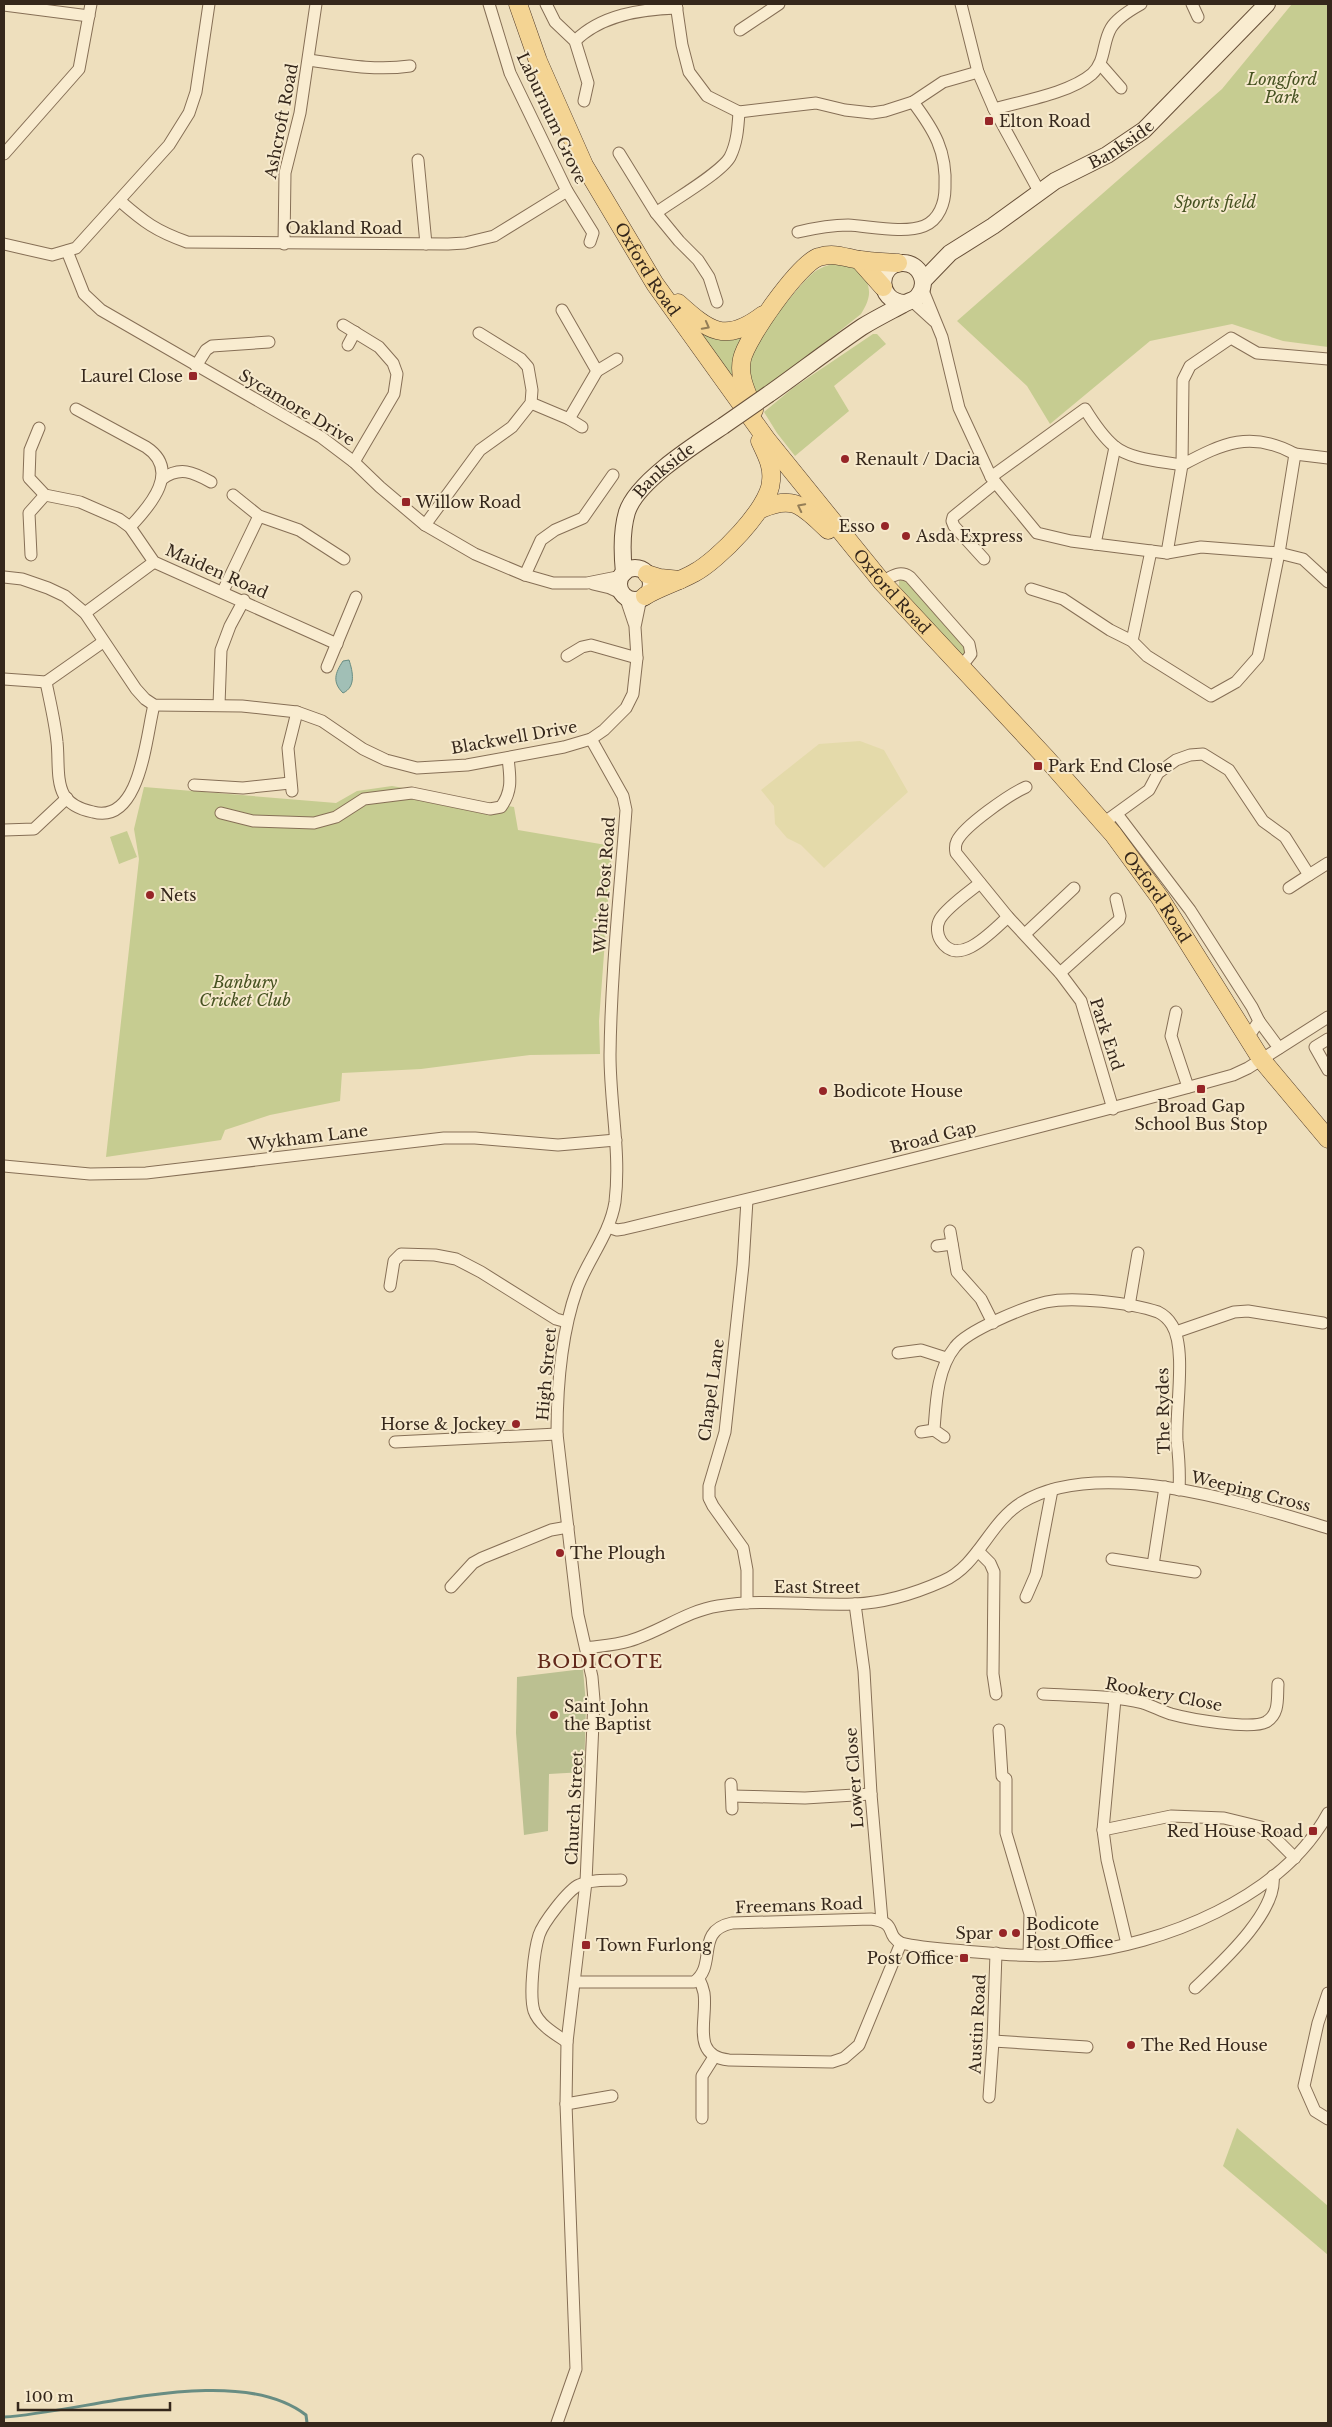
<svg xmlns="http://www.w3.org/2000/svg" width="1332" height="2427" viewBox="0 0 1332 2427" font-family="'Libre Baskerville',serif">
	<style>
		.farmland { fill: #e4daaa }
		.green { fill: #c6cc91 }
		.cemetery { fill: #bbc091 }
		.water { fill: #a1bfb6; stroke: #688d83 }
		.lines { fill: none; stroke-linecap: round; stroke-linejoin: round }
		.stream { stroke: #688d83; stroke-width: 3 }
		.street-casing { stroke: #866f56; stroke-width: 13 }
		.secondary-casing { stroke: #685039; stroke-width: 18 }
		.primary-casing { stroke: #533d2b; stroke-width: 19 }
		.street { stroke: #f9ecd0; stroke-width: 11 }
		.secondary { stroke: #f9ecd0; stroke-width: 16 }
		.primary { stroke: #f4d493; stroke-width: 18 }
		.secondary-bridge-casing { stroke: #685039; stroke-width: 18; stroke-linecap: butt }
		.secondary-bridge { stroke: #f9ecd0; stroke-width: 16 }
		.oneway { stroke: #947e57 }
		.poi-dot { fill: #962527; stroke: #f6e9cc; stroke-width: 2 }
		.labels { text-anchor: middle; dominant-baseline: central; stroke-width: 4; stroke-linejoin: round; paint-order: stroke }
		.park-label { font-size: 16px; font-style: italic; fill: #465221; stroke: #f6e9cc }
		.street-label { font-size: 16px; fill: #35271b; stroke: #f6e9cc }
		.poi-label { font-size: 16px; fill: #35271b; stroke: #f6e9cc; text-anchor: start }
		.quarter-label { font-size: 19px; letter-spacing: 1px; fill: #62281a; stroke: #f6e9cc }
	</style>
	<rect width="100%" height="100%" fill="#eedfbd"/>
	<polygon class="farmland" points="860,741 884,750 908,792 824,868 801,845 787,838 775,824 774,806 761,790 819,744"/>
	<g class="green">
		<polygon points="1292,4 1328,4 1328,347 1283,341 1232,324 1150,341 1050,424 1027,386 957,321 1222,89"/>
		<path d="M835,263L859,268C871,286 873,295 861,314L758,396C751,387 743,369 748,357C752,344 800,284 811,275C818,268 826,266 835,263Z"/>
		<polygon points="694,321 744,334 744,395 709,348"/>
		<polygon points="873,334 877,334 886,344 834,386 849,411 795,456 777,433 764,412 793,388"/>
		<polygon points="904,577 964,643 967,654 962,657 899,586 899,580"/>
		<polygon points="392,786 514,807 518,830 612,846 599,1021 600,1054 530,1055 421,1069 342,1073 340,1101 270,1115 225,1130 221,1140 106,1157 139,859 134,829 144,787 336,803 357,791"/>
		<polygon points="127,831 137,857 119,864 110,837"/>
		<polygon points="1237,2128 1328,2206 1328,2255 1223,2166"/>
	</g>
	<polygon class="cemetery" points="583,1669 586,1705 584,1772 549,1774 548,1831 524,1835 516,1733 517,1677"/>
	<path class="water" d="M349,660C353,672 356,687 343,693C332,682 335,673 343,661Z"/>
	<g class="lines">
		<path class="stream" d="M4,2417C87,2412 236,2361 306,2415L307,2423"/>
		<g class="street-casing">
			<g id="street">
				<polyline points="489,4 510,73 567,191 593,233 590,242"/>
				<polyline points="546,4 555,22 575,41 588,83 584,101"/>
				<polyline points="676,4 682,45 689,72 707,96 739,112 816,103 845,110 872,113 885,111 913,102 943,82 978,72"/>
				<polyline points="961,4 978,72 994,109 1040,193"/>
				<polyline points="1192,4 1198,17"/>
				<polyline points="4,5 89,16"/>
				<polyline points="740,30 779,4"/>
				<path d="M575,41C601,15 641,9 677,8"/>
				<path d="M309,60C344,65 376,71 410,66"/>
				<polyline points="1100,64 1121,88"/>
				<path d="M994,109C1022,101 1070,93 1092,74C1106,61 1102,43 1111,28C1117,18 1132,9 1141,4"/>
				<polyline points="619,153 656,213 679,241 698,260 709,277 717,302"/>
				<polyline points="4,154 79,69 91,4"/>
				<polyline points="418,160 426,244"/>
				<path d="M120,201C144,222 156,231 187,242L448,244L465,243L494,236L567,191"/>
				<path d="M656,213C672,201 721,173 730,157C737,143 738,128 739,112"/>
				<path d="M798,232C815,228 830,225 848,225C869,226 904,234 924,226C939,220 945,203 945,188C947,151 934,130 913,102"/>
				<polyline points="4,244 52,255 76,248 169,145 189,113 196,92 209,4"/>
				<polyline points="284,244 285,173 300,113 316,4"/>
				<polyline points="67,251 84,294 101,310 321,437 354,462 380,487 425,525 475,554 525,575 553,583 587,583 622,576"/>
				<polyline points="922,288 942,337 959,408 991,477 1037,533 1071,541 1167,553 1201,547 1279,553 1303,559 1328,582"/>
				<polyline points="912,301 934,321"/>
				<polyline points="343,325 379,347 393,363 397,374 394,394 354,462"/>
				<polyline points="348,345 355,332"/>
				<polyline points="196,366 206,350 212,346 269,342"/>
				<polyline points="597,371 617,359"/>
				<polyline points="531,403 569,419 597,371 562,310"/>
				<path d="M76,409L146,447C181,470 151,505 130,527"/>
				<polyline points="569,419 582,427"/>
				<polyline points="39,428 30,450 29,478 45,495 80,502 119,519 130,527 154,562 337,644"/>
				<polyline points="1295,454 1328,458"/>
				<path d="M991,477L1085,409C1093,422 1102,436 1114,446C1131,460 1161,461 1182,465L1167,553"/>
				<path d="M162,479C180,466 193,472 211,482"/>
				<polyline points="233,495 259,516 299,530 344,559"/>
				<polyline points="425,525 480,450 512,427 531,403 532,390 528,367 521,359 479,333"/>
				<polyline points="1095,544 1115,447"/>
				<polyline points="31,555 29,513 45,495"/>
				<polyline points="984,559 954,526 952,521 953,517 995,483"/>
				<polyline points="525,575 541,540 555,530 583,518 613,475"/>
				<polyline points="4,577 22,579 48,588 65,596 85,613 136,689 145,699 154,705 242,706 297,712 322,721 363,749 386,760 417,768 467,765 564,747 591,739 604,730 626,708 633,694 637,658 635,627 641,598"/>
				<path d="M882,582C892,576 900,570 910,577L969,644L971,654L961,667"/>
				<polyline points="593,584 610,588 623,594"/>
				<path d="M1031,589L1063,599L1110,630L1132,641L1147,656L1211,696L1236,682L1258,657L1279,553L1295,454C1251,430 1223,443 1182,465L1183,380L1190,366L1231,338L1257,353L1328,359"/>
				<polyline points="223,591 259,516"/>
				<polyline points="625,596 634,623"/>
				<polyline points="85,613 154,562"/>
				<polyline points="1132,641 1151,551"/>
				<polyline points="567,656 582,647 591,645 637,658"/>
				<polyline points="327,667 356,597"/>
				<polyline points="4,679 46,682 103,642"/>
				<path d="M46,682C50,702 55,722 57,742C59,758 56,781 64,795C70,805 83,810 93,812C141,825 146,735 154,705"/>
				<polyline points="219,705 221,650 230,626 244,600"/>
				<polyline points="194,785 243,788 290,783"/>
				<path d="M1026,787C1010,794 964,826 957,841C955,845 955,848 956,853L1008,917L1060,973L1081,1001L1113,1109"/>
				<polyline points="292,791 288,748 297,712"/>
				<path d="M221,813L253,821L314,823L336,817L364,799L412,793L490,809L501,807C513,790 510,777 508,758"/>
				<polyline points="1117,814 1190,910 1252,1007 1259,1021 1247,1039"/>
				<polyline points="1102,824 1149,790 1158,773 1176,760 1190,755 1203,754 1229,770 1263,821 1285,837 1309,875 1328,863"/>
				<polyline points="4,830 34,829 67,798"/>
				<path d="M980,883C969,892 947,907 940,919C936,926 937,935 941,941C959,969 994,929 1008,917"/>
				<polyline points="1289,888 1309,875"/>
				<polyline points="1025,934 1074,888"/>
				<polyline points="1060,973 1119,920 1120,916 1116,899"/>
				<polyline points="1176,1012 1171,1036 1188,1087"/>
				<polyline points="1259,1021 1279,1048"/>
				<polyline points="1328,1039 1315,1047 1328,1070"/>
				<polyline points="4,1166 90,1174 146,1173 444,1138 475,1138 558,1145 616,1140"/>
				<path d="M608,1227L617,1230L624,1229C828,1180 1032,1131 1233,1075L1248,1068L1328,1017"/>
				<polyline points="950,1231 957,1272 981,1299 993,1323"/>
				<polyline points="937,1246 952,1244"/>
				<polyline points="390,1286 394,1261 401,1254 435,1255 456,1259 481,1272 556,1319 567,1322"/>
				<polyline points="1129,1306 1138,1253"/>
				<polyline points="1176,1332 1234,1312 1248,1311 1323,1323"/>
				<polyline points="898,1353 921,1350 946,1358"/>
				<polyline points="921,1432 934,1430"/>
				<path d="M944,1437L934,1430C936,1403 937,1369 955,1347C968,1330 1025,1307 1046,1302C1073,1296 1132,1303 1158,1312C1164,1315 1169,1320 1172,1325C1187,1349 1175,1412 1177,1441C1179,1458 1180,1473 1179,1490"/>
				<polyline points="395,1442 557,1434"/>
				<polyline points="978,1551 990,1563 994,1572 993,1674 996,1694"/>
				<polyline points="1112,1559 1195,1572"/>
				<polyline points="1153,1565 1165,1487"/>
				<polyline points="451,1587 473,1563 482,1558 551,1530 568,1527"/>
				<polyline points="1026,1597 1036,1574 1052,1490"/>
				<polyline points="747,1603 747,1570 743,1548 713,1506 709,1498 709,1486 725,1432 743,1265 747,1200"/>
				<polyline points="855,1604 864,1671 871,1794 882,1921"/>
				<path d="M586,1648C600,1646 616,1645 629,1641C660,1632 686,1611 718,1606C763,1598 809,1606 854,1604C883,1603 916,1593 943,1581C978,1566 989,1523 1021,1503C1098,1455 1248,1504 1328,1528"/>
				<path d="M1043,1694C1076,1696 1111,1695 1143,1703C1152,1706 1162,1711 1171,1714C1189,1719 1251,1730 1266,1722C1280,1714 1277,1698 1278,1684"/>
				<polyline points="999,1730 1002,1776 1006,1779 1006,1833 1030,1914 1029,1955"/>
				<polyline points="731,1784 732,1809"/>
				<polyline points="732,1796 805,1798 871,1794"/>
				<polyline points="1103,1830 1115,1699"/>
				<polyline points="1127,1944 1107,1860 1103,1830 1171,1816 1224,1818 1261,1827 1273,1836 1295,1858"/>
				<path d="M699,1979C701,1983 703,1988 704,1993C708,2019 690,2056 729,2060L832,2062L844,2058L859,2045L901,1943"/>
				<path d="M575,1982H694C718,1965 694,1931 732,1923L871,1919C899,1923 884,1934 901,1943C922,1948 943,1949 965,1951C1000,1954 1036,1958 1071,1954C1163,1945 1282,1898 1328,1813"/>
				<path d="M1195,1988C1220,1964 1278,1912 1273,1876"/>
				<polyline points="1328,1993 1318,2023 1304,2086 1315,2111 1328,2119"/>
				<polyline points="993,2041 1087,2047"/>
				<path d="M567,2042C555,2034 539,2025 534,2011C529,1995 534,1951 539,1935C543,1923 568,1890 579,1885C591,1879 608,1881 621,1880"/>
				<polyline points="989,2097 993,2041 996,1953"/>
				<polyline points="566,2104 612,2096"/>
				<polyline points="702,2118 702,2076 714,2057"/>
				<path d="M557,2423L576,2369L566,2104L567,2042L586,1882L594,1700L592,1677L578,1615L557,1434C557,1386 561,1334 577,1289C588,1259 610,1234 615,1202C621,1153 610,1105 610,1055C611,973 620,891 626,810L623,796L591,739"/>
			</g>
		</g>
		<g class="secondary-casing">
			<g id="secondary">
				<path id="s1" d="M923,281L950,253L993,226L1055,181L1107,155L1144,130L1267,4"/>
				<path d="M769,394C800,372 831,348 862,327C875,319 889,312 902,305C908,301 914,301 918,296C929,283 920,263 903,263C877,263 876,301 904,303"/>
				<circle cx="635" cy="584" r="16"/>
				<path id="s2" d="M624,573C622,553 621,532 627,512C637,481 696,444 723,426"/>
			</g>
		</g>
		<g class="primary-casing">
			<g id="primary">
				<path id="s3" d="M518,4L538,61L584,165L655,284L767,440L882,582L1047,759L1113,834L1160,898L1261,1059L1328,1139"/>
				<polyline points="859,260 883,287"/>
				<path d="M678,303C709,331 725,344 763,315"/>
				<path d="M754,410C747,393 738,377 742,359C746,339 800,262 819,257C835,252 845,258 860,260C873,262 886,262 898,263"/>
				<path d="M761,509C795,494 803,507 828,530"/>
				<polyline points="647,574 660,578 680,580"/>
				<path d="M645,596C660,587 678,582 694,573C717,561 770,508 771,481C773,466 766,454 760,441"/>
			</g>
		</g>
		<use href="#street" class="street"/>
		<use href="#secondary" class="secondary"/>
		<use href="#primary" class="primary"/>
		<g class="secondary-bridge-casing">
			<polyline id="secondary-bridge" points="723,426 769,394"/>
		</g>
		<use href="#secondary-bridge" class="secondary-bridge"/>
	</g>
	<defs><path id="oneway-chevron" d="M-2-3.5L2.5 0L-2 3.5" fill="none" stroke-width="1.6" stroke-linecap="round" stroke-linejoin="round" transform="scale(1.25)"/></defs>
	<g class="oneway">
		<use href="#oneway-chevron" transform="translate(706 326) rotate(28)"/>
		<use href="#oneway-chevron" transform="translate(801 507) rotate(-153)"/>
	</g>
	<g class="poi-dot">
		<rect x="984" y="116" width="10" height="10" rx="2.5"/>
		<rect x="188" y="371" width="10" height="10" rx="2.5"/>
		<circle cx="845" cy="459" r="5"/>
		<rect x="401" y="497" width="10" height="10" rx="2.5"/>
		<circle cx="885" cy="526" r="5"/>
		<circle cx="906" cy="536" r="5"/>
		<rect x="1033" y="761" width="10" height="10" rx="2.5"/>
		<circle cx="150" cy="895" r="5"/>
		<rect x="1196" y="1084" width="10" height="10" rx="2.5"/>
		<circle cx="823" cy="1091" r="5"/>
		<circle cx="516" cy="1424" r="5"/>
		<circle cx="560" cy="1553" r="5"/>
		<circle cx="554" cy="1715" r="5"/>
		<rect x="1308" y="1826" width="10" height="10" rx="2.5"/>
		<circle cx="1003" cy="1933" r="5"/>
		<circle cx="1016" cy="1933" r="5"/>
		<rect x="581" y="1940" width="10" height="10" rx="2.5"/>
		<rect x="959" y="1953" width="10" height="10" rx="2.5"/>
		<circle cx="1131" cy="2045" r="5"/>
	</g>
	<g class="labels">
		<g class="park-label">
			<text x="1282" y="79">Longford<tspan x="1282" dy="18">Park</tspan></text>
			<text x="1215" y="202">Sports field</text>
			<text x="245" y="982">Banbury<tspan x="245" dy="18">Cricket Club</tspan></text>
		</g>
		<g class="street-label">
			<text transform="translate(552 118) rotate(65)">Laburnum Grove</text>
			<text transform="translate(281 121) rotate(-79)">Ashcroft Road</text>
			<text stroke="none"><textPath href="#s1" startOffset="242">Bankside</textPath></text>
			<text x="344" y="228">Oakland Road</text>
			<text stroke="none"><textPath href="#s3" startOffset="296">Oxford Road</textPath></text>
			<text transform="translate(297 407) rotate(31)">Sycamore Drive</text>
			<text stroke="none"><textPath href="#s2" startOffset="118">Bankside</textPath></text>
			<text transform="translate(217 571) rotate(24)">Maiden Road</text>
			<text stroke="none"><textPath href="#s3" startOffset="701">Oxford Road</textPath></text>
			<text transform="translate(514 737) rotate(-10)">Blackwell Drive</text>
			<text transform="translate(604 885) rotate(-86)">White Post Road</text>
			<text stroke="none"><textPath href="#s3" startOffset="1106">Oxford Road</textPath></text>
			<text transform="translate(1107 1034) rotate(72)">Park End</text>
			<text transform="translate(308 1137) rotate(-7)">Wykham Lane</text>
			<text transform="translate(933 1137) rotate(-14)">Broad Gap</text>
			<text transform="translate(546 1374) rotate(-85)">High Street</text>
			<text transform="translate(711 1390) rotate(-82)">Chapel Lane</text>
			<text transform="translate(1163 1411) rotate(-91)">The Rydes</text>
			<text transform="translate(1251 1491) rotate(14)">Weeping Cross</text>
			<text x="817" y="1587">East Street</text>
			<text transform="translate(1164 1694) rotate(11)">Rookery Close</text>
			<text transform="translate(854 1778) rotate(-94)">Lower Close</text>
			<text transform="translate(574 1808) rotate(-87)">Church Street</text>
			<text transform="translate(799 1905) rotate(-2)">Freemans Road</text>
			<text transform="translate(977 2024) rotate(-87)">Austin Road</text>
		</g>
		<g class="poi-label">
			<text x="999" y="121">Elton Road</text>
			<text x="183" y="376" text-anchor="end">Laurel Close</text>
			<text x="855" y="459">Renault / Dacia</text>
			<text x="416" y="502">Willow Road</text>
			<text x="875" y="526" text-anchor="end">Esso</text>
			<text x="916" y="536">Asda Express</text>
			<text x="1048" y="766">Park End Close</text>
			<text x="160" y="895">Nets</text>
			<text x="833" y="1091">Bodicote House</text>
			<text x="1201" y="1106" text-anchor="middle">Broad Gap<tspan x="1201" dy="18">School Bus Stop</tspan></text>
			<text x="506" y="1424" text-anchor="end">Horse &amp; Jockey</text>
			<text x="570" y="1553">The Plough</text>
			<text x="564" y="1706">Saint John<tspan x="564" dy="18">the Baptist</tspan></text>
			<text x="1303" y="1831" text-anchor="end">Red House Road</text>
			<text x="1026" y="1924">Bodicote<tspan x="1026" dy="18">Post Office</tspan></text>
			<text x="993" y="1933" text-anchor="end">Spar</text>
			<text x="596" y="1945">Town Furlong</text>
			<text x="954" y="1958" text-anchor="end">Post Office</text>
			<text x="1141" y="2045">The Red House</text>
		</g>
		<g class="quarter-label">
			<text x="600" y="1661">BODICOTE</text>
		</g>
	</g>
	<rect width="1332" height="2427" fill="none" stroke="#35271b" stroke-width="10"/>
	<path d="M18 2402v8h152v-8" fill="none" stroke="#35271b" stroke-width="2.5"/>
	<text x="25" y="2402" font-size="15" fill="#35271b" stroke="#f6e9cc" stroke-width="4" paint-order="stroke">100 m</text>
</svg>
